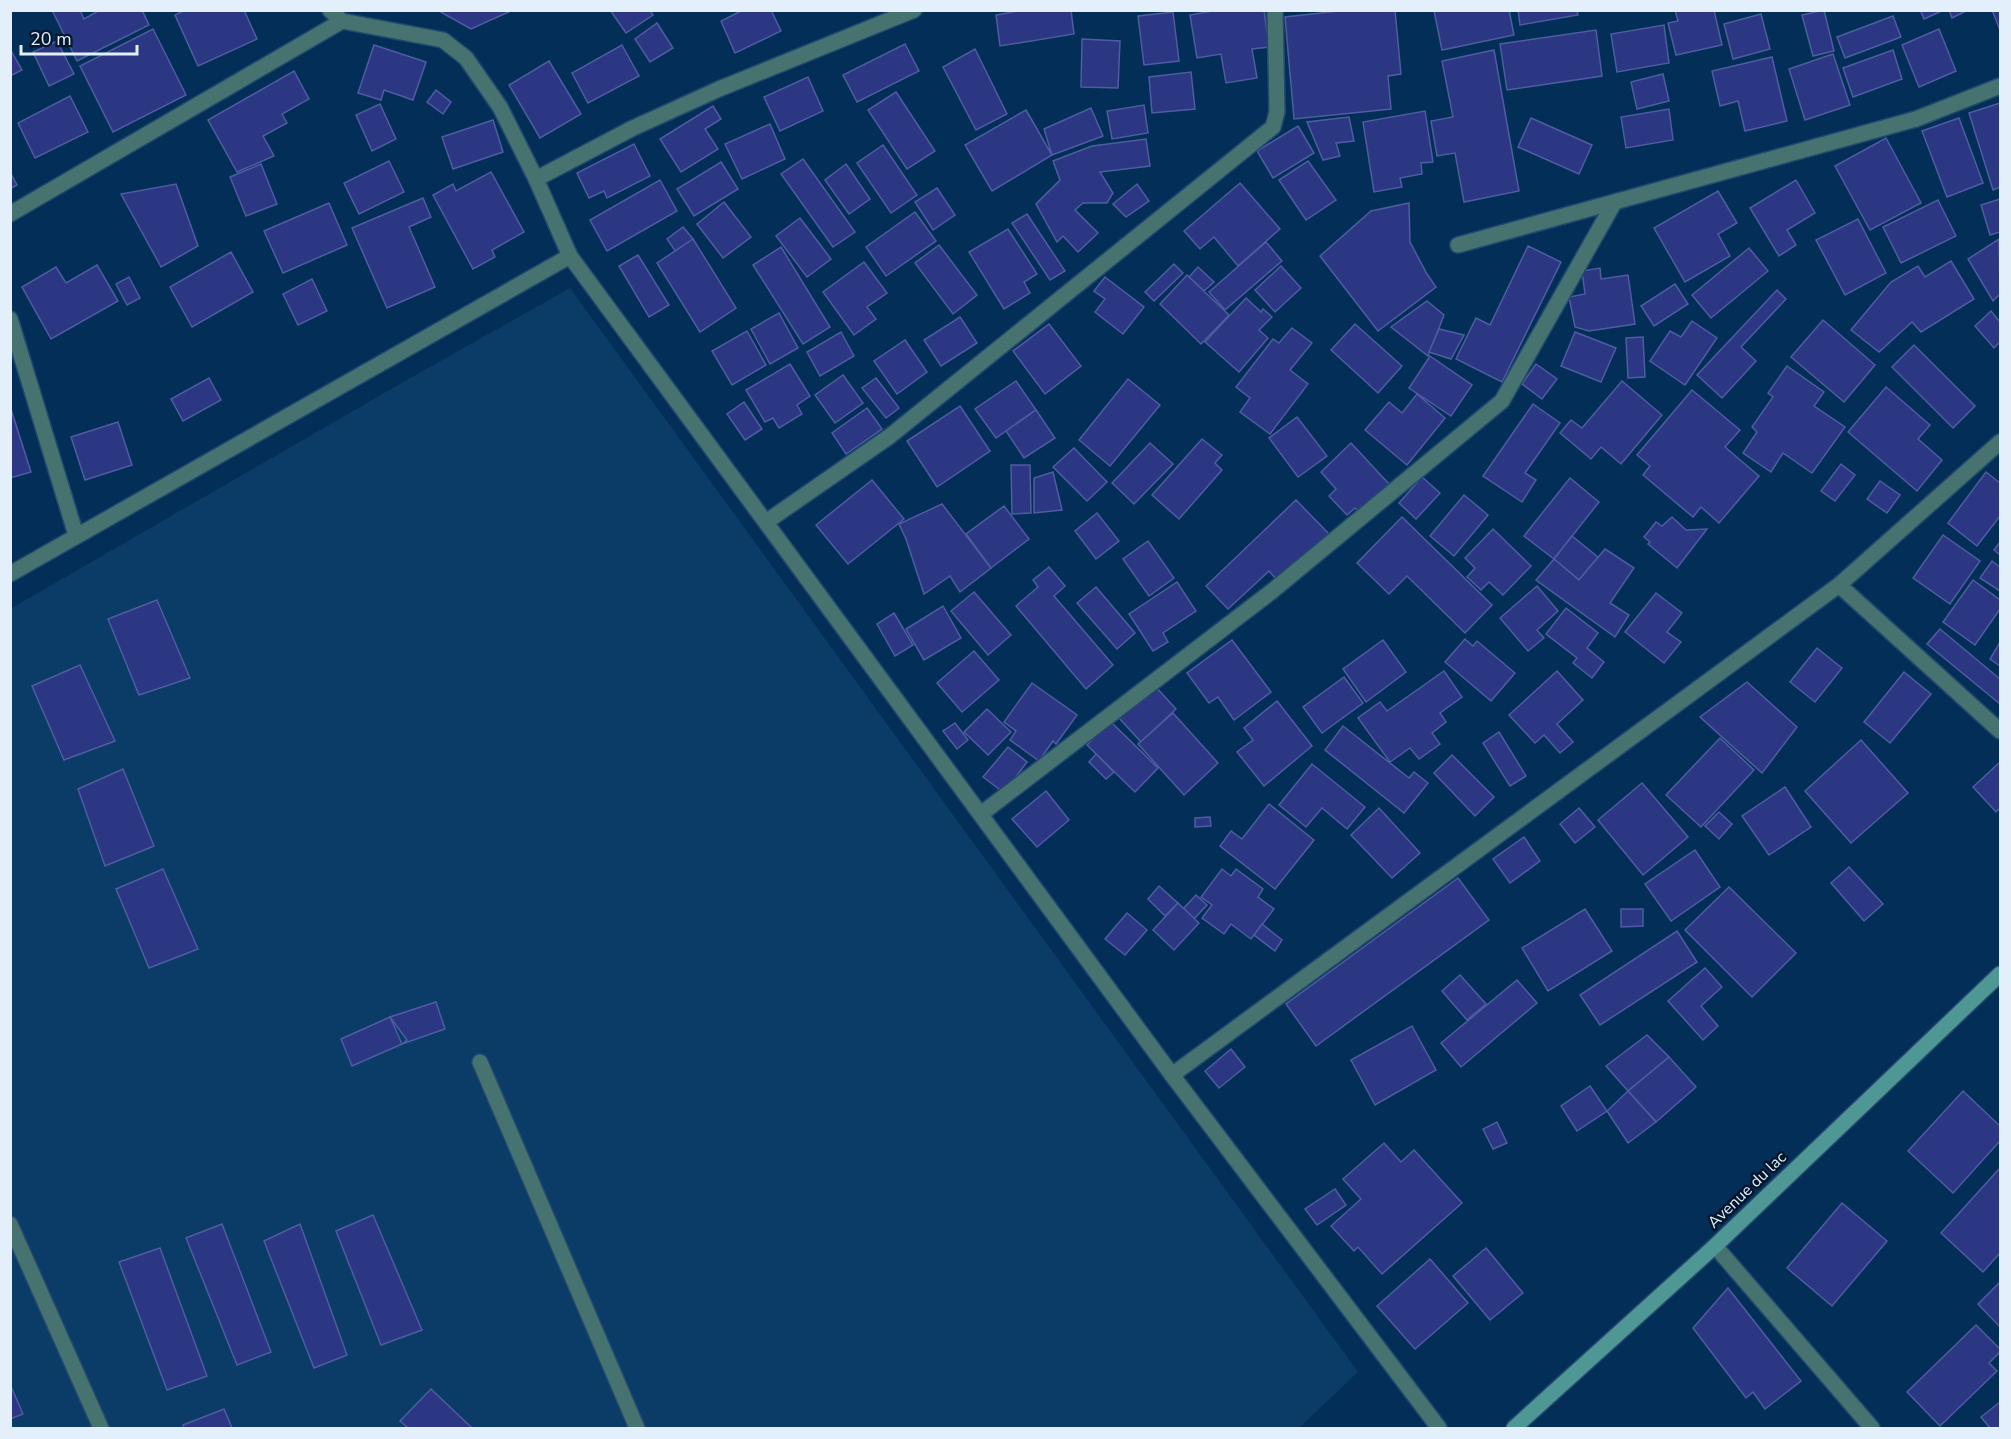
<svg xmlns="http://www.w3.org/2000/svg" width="2011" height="1439" viewBox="0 0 2011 1439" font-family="'Nunito Sans',sans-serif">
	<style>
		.built { fill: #0b3b67 }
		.building { fill: #2c3783; stroke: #4e5da0; stroke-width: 1.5 }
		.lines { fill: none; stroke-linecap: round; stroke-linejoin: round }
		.lane-casing { stroke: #22496e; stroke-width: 18 }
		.street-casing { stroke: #22496e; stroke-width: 18 }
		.secondary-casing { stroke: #22496e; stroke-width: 18 }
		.lane { stroke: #467270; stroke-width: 15 }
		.street { stroke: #467270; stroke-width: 15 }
		.secondary { stroke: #4e9795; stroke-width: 15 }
		.labels { text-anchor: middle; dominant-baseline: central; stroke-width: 5; stroke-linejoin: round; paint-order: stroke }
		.street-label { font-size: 16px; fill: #e4effc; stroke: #02162d }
	</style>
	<rect width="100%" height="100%" fill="#032e57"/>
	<polygon class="built" points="570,288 1358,1372 1299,1428 11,1428 10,609 398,385"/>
	<g class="building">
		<polygon points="52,10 80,10 84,19 100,10 142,10 149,25 77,61"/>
		<polygon points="185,10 244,10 257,39 198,66 175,15"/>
		<polygon points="437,10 513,10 471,29"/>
		<polygon points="610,10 650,10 653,15 626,33"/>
		<polygon points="743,10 771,10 781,31 735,53 721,21"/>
		<polygon points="1024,10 1071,10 1074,34 1000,46 996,15"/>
		<polygon points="1218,10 1264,10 1269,47 1252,49 1257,78 1226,83 1221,54 1197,58 1190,15"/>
		<polygon points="1348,10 1395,10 1401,74 1388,76 1391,109 1294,119 1285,17"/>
		<polygon points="1509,10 1514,35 1442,50 1434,11"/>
		<polygon points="1518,10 1577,10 1578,15 1520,25"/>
		<polygon points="1675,10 1714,10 1722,45 1676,55 1668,23 1678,21"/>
		<polygon points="1824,10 1834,51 1813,56 1802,15"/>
		<polygon points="1920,10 1944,10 1924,19"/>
		<polygon points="1949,10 1968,10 1952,18"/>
		<polygon points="1992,10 2000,10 2000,30"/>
		<polygon points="1173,12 1179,61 1144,65 1138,16"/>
		<polygon points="1761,14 1770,49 1733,59 1724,24"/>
		<polygon points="1893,16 1901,37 1845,58 1837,37"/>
		<polygon points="657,23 673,48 650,62 635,39"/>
		<polygon points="1664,25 1669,63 1617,72 1611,34"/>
		<polygon points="153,29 186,95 113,132 80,66"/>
		<polygon points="1939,29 1956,71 1919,87 1902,45"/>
		<polygon points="1596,30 1602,76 1507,90 1500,44"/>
		<polygon points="1082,39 1120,41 1118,88 1081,87"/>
		<polygon points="57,41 74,74 49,86 33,52"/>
		<polygon points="905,44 919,71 857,102 843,75"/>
		<polygon points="374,45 426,62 413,100 384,90 381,100 358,93"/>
		<polygon points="622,45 639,76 588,103 572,73"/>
		<polygon points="10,49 22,70 10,76"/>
		<polygon points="975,49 1007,114 976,130 943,67"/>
		<polygon points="1494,50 1519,191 1464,202 1455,153 1437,156 1431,121 1453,117 1442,61"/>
		<polygon points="1893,50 1902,79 1853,97 1843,68"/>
		<polygon points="1833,54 1850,105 1805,120 1789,69"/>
		<polygon points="1772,57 1787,121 1745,131 1738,101 1720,106 1712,71"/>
		<polygon points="549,61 581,114 540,138 509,85"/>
		<polygon points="294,71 309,99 282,114 287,123 263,136 274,156 237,172 208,120"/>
		<polygon points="1191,72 1195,109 1152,113 1149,77"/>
		<polygon points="1663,74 1669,101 1637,109 1631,82"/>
		<polygon points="808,77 823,111 780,131 764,97"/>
		<polygon points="436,90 451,102 443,114 427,102"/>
		<polygon points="896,92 935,151 907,169 868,110"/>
		<polygon points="70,96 88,132 35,158 18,123"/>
		<polygon points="2000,103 2000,187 1993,190 1969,113"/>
		<polygon points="380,104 396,139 372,151 356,115"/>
		<polygon points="1144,105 1148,133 1112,139 1107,111"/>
		<polygon points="713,106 721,119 705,129 718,149 681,172 660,139"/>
		<polygon points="1091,108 1103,136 1052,155 1044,129"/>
		<polygon points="1669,109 1673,140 1626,148 1621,117"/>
		<polygon points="1026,110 1052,155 992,191 965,145"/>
		<polygon points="1425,111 1433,162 1421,163 1422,174 1400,178 1402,187 1374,192 1363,122"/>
		<polygon points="1349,117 1354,141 1336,143 1340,156 1323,160 1307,122"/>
		<polygon points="1531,118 1592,145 1579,174 1518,147"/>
		<polygon points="1959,118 1983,183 1947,197 1922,131"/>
		<polygon points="493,120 503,152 453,169 442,137"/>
		<polygon points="770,124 785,159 742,179 725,144"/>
		<polygon points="1298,126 1314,153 1273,178 1257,151"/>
		<polygon points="1886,138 1921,203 1870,230 1835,166"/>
		<polygon points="1146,139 1150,166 1100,172 1113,193 1107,203 1083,203 1075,210 1098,233 1078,252 1063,236 1057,242 1036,204 1060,180 1053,161 1092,146"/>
		<polygon points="634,144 650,176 607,198 604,191 589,198 577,173"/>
		<polygon points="883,145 917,195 891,213 857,163"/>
		<polygon points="803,159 855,232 833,247 781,174"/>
		<polygon points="389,161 404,192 359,214 344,183"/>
		<polygon points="1308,161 1336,200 1306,220 1279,180"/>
		<polygon points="721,162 738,189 694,216 677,189"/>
		<polygon points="261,164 277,204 246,216 230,177"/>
		<polygon points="846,164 870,199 849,214 825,180"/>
		<polygon points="10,172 17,185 10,189"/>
		<polygon points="491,172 524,232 492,250 495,257 473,269 433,195 453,184 456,191"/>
		<polygon points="660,180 677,211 607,251 590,220"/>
		<polygon points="1796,180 1815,213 1787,230 1796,245 1779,256 1750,208"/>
		<polygon points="1240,183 1280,229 1238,266 1214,237 1200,249 1184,231"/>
		<polygon points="176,184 198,246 161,267 121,194"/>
		<polygon points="1137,184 1149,201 1126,217 1113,204"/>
		<polygon points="937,188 955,215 933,230 915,202"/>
		<polygon points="1718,191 1737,223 1718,234 1730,256 1685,282 1654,228"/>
		<polygon points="423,198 431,217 409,227 435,287 387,308 352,228"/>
		<polygon points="2000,199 2000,232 1990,235 1981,205"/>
		<polygon points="1938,200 1956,236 1901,263 1883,227"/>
		<polygon points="724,202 751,237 723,258 697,224"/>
		<polygon points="329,203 347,245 283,273 264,231"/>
		<polygon points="1409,203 1410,242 1427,274 1436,287 1378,331 1320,256 1371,211"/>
		<polygon points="915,212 936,241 886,276 866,247"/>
		<polygon points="1027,214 1065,271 1050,280 1012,223"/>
		<polygon points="800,218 831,259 807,277 776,236"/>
		<polygon points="1858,219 1886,273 1845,295 1816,240"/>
		<polygon points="683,227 693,239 676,252 667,239"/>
		<polygon points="1008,229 1037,274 1024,282 1030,293 1004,309 969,252"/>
		<polygon points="693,239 736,308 700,332 657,263"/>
		<polygon points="1999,239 2000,294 1993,301 1968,259"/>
		<polygon points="1266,242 1282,261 1225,310 1209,292"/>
		<polygon points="939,245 977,295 953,314 915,263"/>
		<polygon points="1528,246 1561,262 1502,382 1456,359 1476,318 1490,325"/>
		<polygon points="781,247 830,327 803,344 753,265"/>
		<polygon points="1749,248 1768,271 1711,318 1692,295"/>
		<polygon points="231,252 253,292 192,327 170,287"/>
		<polygon points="638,255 669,305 649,317 619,266"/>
		<polygon points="1951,261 1974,299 1921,332 1912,322 1879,352 1851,330 1891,282 1918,266 1925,277"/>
		<polygon points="864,262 887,293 867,307 876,319 854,335 823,292"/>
		<polygon points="1174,264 1183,273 1154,301 1145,292"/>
		<polygon points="97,265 118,301 51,339 22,287 56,267 66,283"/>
		<polygon points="1281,266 1301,288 1275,312 1255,290"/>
		<polygon points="1198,267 1214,282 1204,291 1189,277"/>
		<polygon points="1600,268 1601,279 1628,275 1635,324 1589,331 1575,327 1569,297 1585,294 1582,271"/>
		<polygon points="1187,275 1229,315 1201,344 1160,304"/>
		<polygon points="129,277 140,298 127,305 116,284"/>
		<polygon points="1105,277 1144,307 1123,334 1095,312 1105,299 1094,291"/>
		<polygon points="312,279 327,311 298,325 283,294"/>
		<polygon points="1675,284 1688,304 1654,326 1641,306"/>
		<polygon points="1777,290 1786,299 1741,347 1756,361 1722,398 1697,375"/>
		<polygon points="1246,298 1261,312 1263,309 1272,317 1259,330 1268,338 1239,372 1205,342"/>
		<polygon points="1427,301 1444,315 1428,356 1391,327"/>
		<polygon points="1991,311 2000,322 2000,342 1994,348 1975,326"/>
		<polygon points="779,313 798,348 770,364 751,329"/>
		<polygon points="960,317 977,343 941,366 924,340"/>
		<polygon points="1823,320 1875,365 1844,402 1791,357"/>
		<polygon points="1692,321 1717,338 1685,385 1650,361 1670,331 1681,337"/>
		<polygon points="1049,324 1081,366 1045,394 1013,351"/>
		<polygon points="1355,324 1402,366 1378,393 1331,350"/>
		<polygon points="1292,328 1312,343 1290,370 1308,384 1270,434 1240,412 1250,398 1236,387 1273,339 1279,343"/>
		<polygon points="1439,329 1464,335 1451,359 1429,352"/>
		<polygon points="747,331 766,365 732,385 712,351"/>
		<polygon points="841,332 854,356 820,376 807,352"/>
		<polygon points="1575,332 1616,348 1601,382 1561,366"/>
		<polygon points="1643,337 1645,377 1628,378 1626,338"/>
		<polygon points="905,340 927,372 897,394 874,361"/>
		<polygon points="1914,345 1975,406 1953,428 1892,367"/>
		<polygon points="1430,356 1472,385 1451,416 1409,388"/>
		<polygon points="790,364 810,396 797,405 802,414 779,428 773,418 765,422 746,390"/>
		<polygon points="1536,364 1557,379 1542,399 1522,384"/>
		<polygon points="1787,366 1824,392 1814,406 1845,427 1812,473 1783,453 1771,472 1743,453 1757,432 1752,427 1773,397 1768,393"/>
		<polygon points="843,375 863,403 835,423 815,395"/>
		<polygon points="209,378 221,400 183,421 171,399"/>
		<polygon points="876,378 899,408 886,418 862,388"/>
		<polygon points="1128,379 1160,405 1110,466 1079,440"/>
		<polygon points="1016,381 1036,410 996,438 975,409"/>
		<polygon points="1622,381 1662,415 1621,464 1601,447 1591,459 1560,433 1571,420 1582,428"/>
		<polygon points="1886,387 1930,425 1918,439 1942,460 1917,491 1848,432"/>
		<polygon points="1692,390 1740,430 1725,447 1759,476 1719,523 1701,507 1693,517 1643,475 1650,466 1637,455"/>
		<polygon points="1417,394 1445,418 1407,465 1365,430 1389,402 1402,413"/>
		<polygon points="744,402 762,429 745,440 727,414"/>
		<polygon points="1533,404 1560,423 1525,473 1536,480 1522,502 1483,476"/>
		<polygon points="10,406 31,472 10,478"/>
		<polygon points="960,406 990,451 937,487 907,441"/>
		<polygon points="867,408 882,429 846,454 832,433"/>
		<polygon points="1036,410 1055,438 1024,458 1006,431"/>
		<polygon points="1297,417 1327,456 1298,477 1269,438"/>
		<polygon points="118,422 132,465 85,480 71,437"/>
		<polygon points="1202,439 1222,455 1215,463 1222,470 1179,519 1152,495"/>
		<polygon points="1150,443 1173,464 1134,504 1112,483"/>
		<polygon points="1351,443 1389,484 1359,512 1355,508 1347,515 1329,496 1336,489 1321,472"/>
		<polygon points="1074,448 1107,482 1087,501 1053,467"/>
		<polygon points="1841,464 1855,475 1835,501 1821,491"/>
		<polygon points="1011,465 1030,465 1031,513 1012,514"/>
		<polygon points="1053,472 1062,510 1034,513 1034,478"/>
		<polygon points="1986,472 2000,483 2000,516 1977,546 1948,523"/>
		<polygon points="1422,477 1440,493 1416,519 1399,503"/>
		<polygon points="1570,478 1599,502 1554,559 1524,536"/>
		<polygon points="872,480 904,519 848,564 816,525"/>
		<polygon points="1880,481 1900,495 1887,513 1867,499"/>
		<polygon points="1464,495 1488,515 1454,556 1430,536"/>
		<polygon points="1296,500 1332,537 1298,569 1293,563 1276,579 1269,571 1228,609 1206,586"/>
		<polygon points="942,504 991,568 960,592 950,576 924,594 906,539 899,524"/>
		<polygon points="1004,506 1029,539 991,568 966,534"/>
		<polygon points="1097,513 1119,541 1096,559 1075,531"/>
		<polygon points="1402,517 1492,605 1465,633 1407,576 1389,594 1357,563"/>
		<polygon points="1672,517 1686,530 1707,529 1677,568 1648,544 1650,542 1644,537 1656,522 1662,526"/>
		<polygon points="1493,529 1531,566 1503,595 1489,582 1481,590 1467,577 1475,568 1465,558"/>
		<polygon points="1943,535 1980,561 1950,604 1913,578"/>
		<polygon points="1572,536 1598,557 1579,580 1554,559"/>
		<polygon points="1148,541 1174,578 1149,596 1123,559"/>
		<polygon points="2000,542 2000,555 1994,550"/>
		<polygon points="1605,549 1634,568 1610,603 1629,615 1615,637 1536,580 1554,559 1579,580"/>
		<polygon points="1992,561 2000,567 2000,591 1980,578"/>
		<polygon points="1049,567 1065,586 1054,596 1113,665 1086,689 1016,606 1038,587 1033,580"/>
		<polygon points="1973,580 2000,600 2000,609 1975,645 1943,622"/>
		<polygon points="1177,582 1196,611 1163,633 1168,642 1153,651 1129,614"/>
		<polygon points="1537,586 1558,611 1537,630 1544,638 1528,651 1500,618"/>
		<polygon points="1096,587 1135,633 1117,649 1077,603"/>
		<polygon points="974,592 1011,635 988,655 951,611"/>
		<polygon points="1656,593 1682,613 1667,632 1681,642 1664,663 1625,632"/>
		<polygon points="157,600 190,678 139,695 108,619"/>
		<polygon points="943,606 961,638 924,660 906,629"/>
		<polygon points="1566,608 1598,633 1587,648 1604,662 1592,678 1573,663 1577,658 1546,634"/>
		<polygon points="894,613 913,645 895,656 877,624"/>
		<polygon points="1940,629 2000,679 2000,704 1927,644"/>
		<polygon points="1465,639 1473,646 1477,641 1515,673 1491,701 1445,662"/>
		<polygon points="1232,640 1271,692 1234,720 1218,697 1209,703 1187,673"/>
		<polygon points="1383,640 1406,672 1366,702 1343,669"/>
		<polygon points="2000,642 2000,666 1990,659"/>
		<polygon points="1817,648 1842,668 1815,702 1790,682"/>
		<polygon points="974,651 999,680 962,712 937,683"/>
		<polygon points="80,665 115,741 64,760 32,686"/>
		<polygon points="1444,671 1462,697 1440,713 1446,722 1432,733 1440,744 1419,759 1410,748 1390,762 1358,718 1380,702 1387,711"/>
		<polygon points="1557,671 1583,700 1557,724 1573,742 1560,753 1544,735 1535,743 1509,715"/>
		<polygon points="1904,672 1931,694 1890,743 1864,722"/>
		<polygon points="1344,677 1363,703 1322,733 1303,707"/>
		<polygon points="1747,682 1797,727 1762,773 1700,717"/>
		<polygon points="1032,683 1077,715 1056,744 1053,741 1039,761 1010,740 1016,731 1004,722"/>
		<polygon points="1154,685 1176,709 1141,742 1118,717"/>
		<polygon points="1277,701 1312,746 1264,786 1237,752 1253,740 1244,728"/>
		<polygon points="987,709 1011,732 988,755 964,732"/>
		<polygon points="1173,713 1218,763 1184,795 1138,744"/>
		<polygon points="1110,721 1158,768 1135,792 1087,745"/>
		<polygon points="955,723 968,740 957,749 943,731"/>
		<polygon points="1343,726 1409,778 1414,772 1428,783 1404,813 1325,750"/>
		<polygon points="1499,732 1526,776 1510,786 1483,743"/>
		<polygon points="1720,738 1754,770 1701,827 1666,795"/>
		<polygon points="1861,740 1908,793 1851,843 1805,791"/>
		<polygon points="1008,747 1027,762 1004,793 983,777"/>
		<polygon points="1096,754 1114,772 1106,779 1089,762"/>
		<polygon points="1452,755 1494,797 1475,816 1434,773"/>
		<polygon points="2000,762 2000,808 1996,812 1973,787"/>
		<polygon points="1312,764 1365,807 1347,829 1322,808 1306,827 1279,805"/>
		<polygon points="123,769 154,846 105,866 78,789"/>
		<polygon points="1642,783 1688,837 1643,875 1598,820"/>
		<polygon points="1785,787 1811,827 1769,855 1742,816"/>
		<polygon points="1046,791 1069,820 1037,847 1012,819"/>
		<polygon points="1269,804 1314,840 1275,889 1220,846 1231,831 1242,839"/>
		<polygon points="1379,808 1420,853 1392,878 1351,835"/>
		<polygon points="1579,808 1595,827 1575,843 1560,824"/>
		<polygon points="1719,812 1732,824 1719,839 1705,826"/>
		<polygon points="1210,817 1211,826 1195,827 1195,818"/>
		<polygon points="1524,837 1540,861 1510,883 1493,859"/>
		<polygon points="1695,850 1720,887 1671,921 1645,884"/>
		<polygon points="1849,867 1883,904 1864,921 1831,883"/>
		<polygon points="163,869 198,949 149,968 116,889"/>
		<polygon points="1222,869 1231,876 1236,869 1263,889 1258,897 1274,909 1251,939 1231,924 1224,934 1202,918 1212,905 1201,897"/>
		<polygon points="1458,878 1489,920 1316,1046 1286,1004"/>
		<polygon points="1159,886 1178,903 1165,916 1148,899"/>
		<polygon points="1729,887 1796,953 1752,997 1685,930"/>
		<polygon points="1196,895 1207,905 1194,919 1183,909"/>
		<polygon points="1178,903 1199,923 1174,950 1153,930"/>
		<polygon points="1585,909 1612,951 1548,991 1522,948"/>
		<polygon points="1621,909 1643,909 1643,926 1621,927"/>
		<polygon points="1127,913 1147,930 1125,955 1105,939"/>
		<polygon points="1262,924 1282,940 1275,951 1254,935"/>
		<polygon points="1677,931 1697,962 1600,1025 1580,995"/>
		<polygon points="1705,968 1722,987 1701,1006 1718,1026 1703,1040 1668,1001"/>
		<polygon points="1460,975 1486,1004 1467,1020 1442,991"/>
		<polygon points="1517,980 1537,1003 1461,1067 1441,1043"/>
		<polygon points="436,1002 445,1029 402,1044 407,1040 390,1017"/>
		<polygon points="390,1017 402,1044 352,1066 341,1039"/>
		<polygon points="1412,1026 1436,1070 1375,1105 1351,1060"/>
		<polygon points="1647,1035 1669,1057 1628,1091 1606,1066"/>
		<polygon points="1231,1049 1245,1067 1219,1088 1205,1071"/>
		<polygon points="1669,1057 1696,1087 1656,1122 1628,1091"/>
		<polygon points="1590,1086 1607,1111 1577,1131 1561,1106"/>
		<polygon points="1628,1091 1656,1122 1628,1143 1607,1111"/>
		<polygon points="1963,1091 2000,1126 2000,1141 1953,1193 1908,1151"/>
		<polygon points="1497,1122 1507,1143 1493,1149 1483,1129"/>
		<polygon points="1384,1143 1401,1162 1414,1150 1462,1203 1382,1274 1358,1247 1354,1251 1331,1226 1361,1199 1343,1179"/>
		<polygon points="2000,1168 2000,1253 1983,1272 1941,1233"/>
		<polygon points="1335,1189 1346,1205 1317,1225 1305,1209"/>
		<polygon points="1842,1203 1887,1241 1832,1306 1787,1268"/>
		<polygon points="373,1215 422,1330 381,1345 336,1231"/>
		<polygon points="222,1224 271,1352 237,1365 186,1238"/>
		<polygon points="300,1224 347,1355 314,1368 264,1241"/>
		<polygon points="160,1248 207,1376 167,1390 119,1262"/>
		<polygon points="1486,1248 1523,1293 1490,1320 1453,1276"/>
		<polygon points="1430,1259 1468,1303 1415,1349 1377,1306"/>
		<polygon points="2000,1282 2000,1327 1978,1304"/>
		<polygon points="1728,1288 1801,1381 1765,1409 1753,1392 1746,1398 1693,1328"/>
		<polygon points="1976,1325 2000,1349 2000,1352 1989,1363 1997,1371 1940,1426 1907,1392"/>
		<polygon points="10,1384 23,1414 10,1419"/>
		<polygon points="431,1389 472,1428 408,1428 400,1421"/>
		<polygon points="2000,1402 2000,1428 1990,1428 1981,1417"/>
		<polygon points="224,1409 232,1428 184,1428 183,1425"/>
	</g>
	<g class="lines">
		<g class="lane-casing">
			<g id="lane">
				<polyline points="981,814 1271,592 1502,401 1614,203"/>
				<polyline points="480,1062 637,1428"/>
				<polyline points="10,1224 101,1428"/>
			</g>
		</g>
		<g class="street-casing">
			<g id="street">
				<polyline points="330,10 342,21 443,40 466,58 500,107 536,179 570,256 1172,1075 1439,1428"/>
				<polyline points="536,179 633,128 719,89 914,10"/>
				<polyline points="10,214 342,21"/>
				<polyline points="1458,245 1916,119 2000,86"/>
				<polyline points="10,319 76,535"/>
				<polyline points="766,522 890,436 1273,127 1277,112 1275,10"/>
				<polyline points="10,574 570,256"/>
				<polyline points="1839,585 2000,731"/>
				<polyline points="1172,1075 1839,585 2000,442"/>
				<polyline points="1715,1246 1872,1428"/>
			</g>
		</g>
		<g class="secondary-casing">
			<polyline id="secondary" points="1514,1428 1715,1246 2000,974"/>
		</g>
		<use href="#lane" class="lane"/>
		<use href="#street" class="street"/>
		<use href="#secondary" class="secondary"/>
	</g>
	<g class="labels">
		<g class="street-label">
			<text transform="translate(1747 1190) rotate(-44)">Avenue du lac</text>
		</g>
	</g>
	<rect width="2011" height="1439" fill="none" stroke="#e4effc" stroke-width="24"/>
	<path d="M21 45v9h116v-9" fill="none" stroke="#e4effc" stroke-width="3"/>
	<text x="30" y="45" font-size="18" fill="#e4effc" stroke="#02162d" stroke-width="4.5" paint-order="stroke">20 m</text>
</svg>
